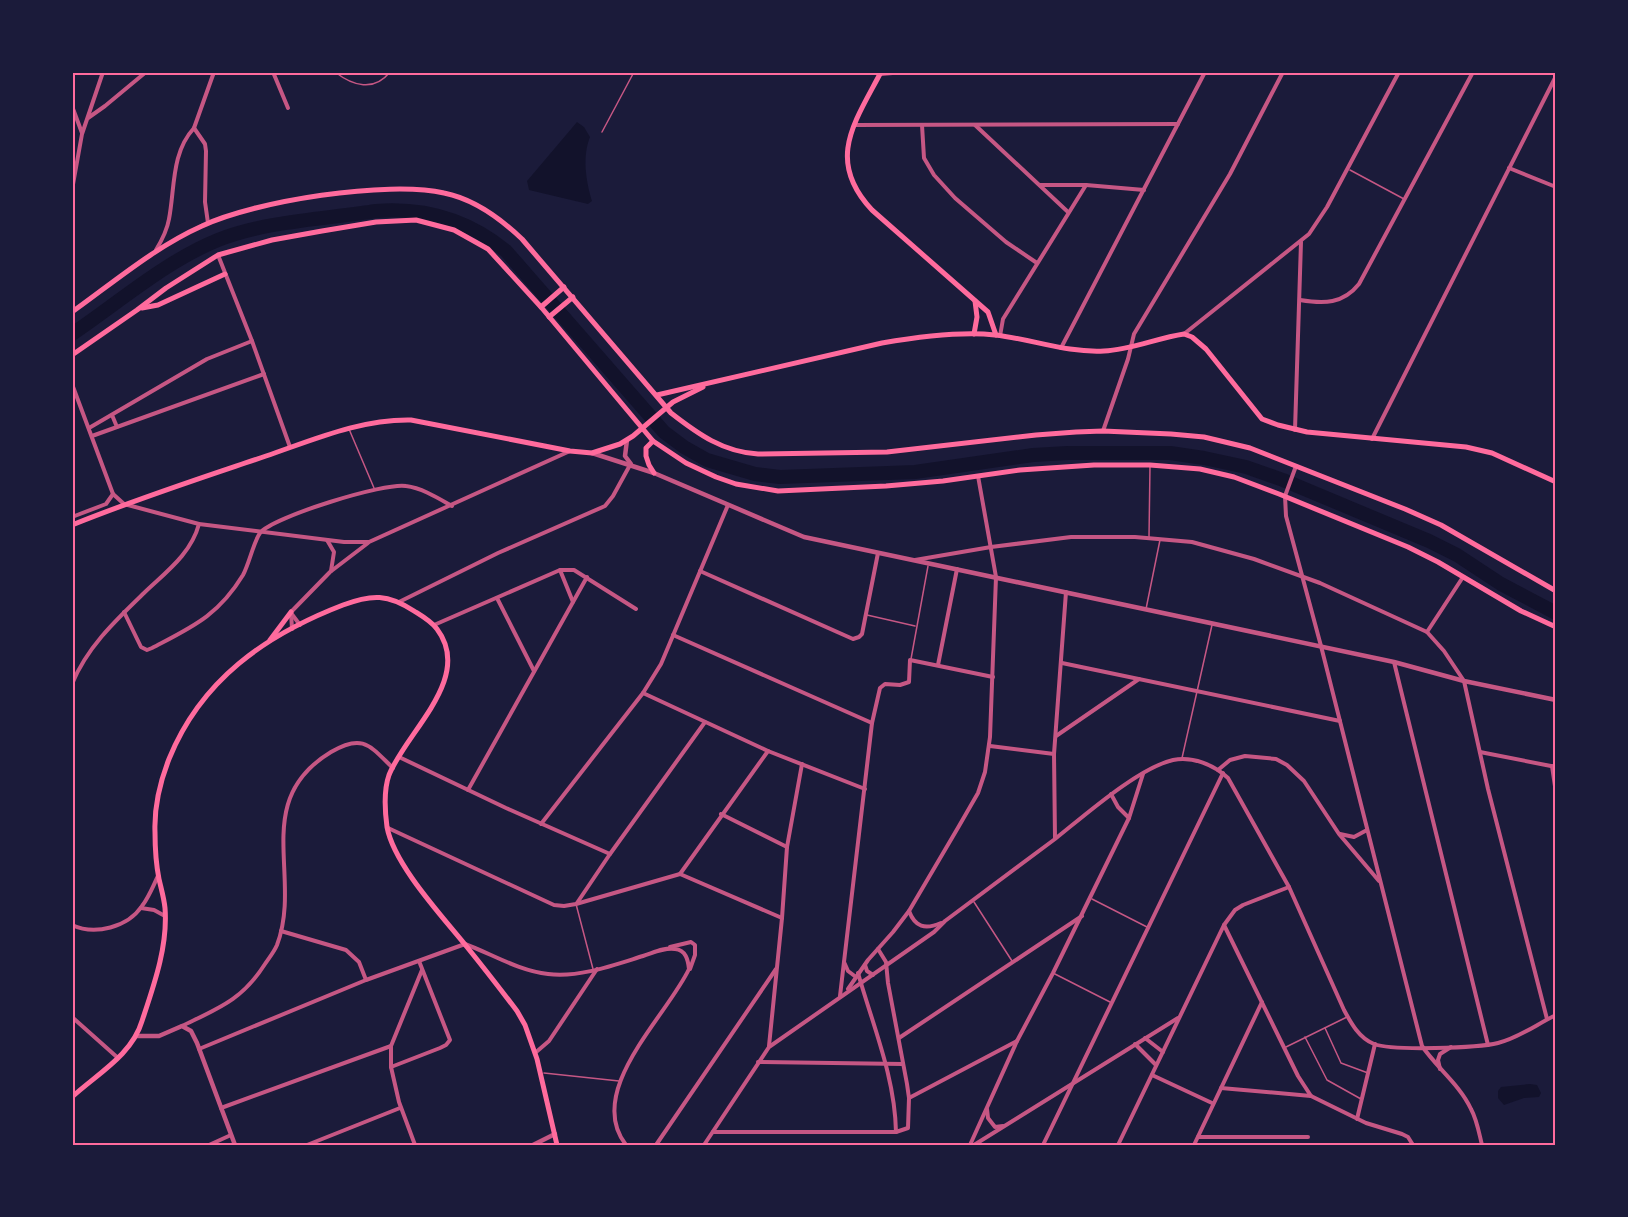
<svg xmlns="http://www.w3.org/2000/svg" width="1628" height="1217" viewBox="0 0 1628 1217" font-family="'IBM Plex Sans',sans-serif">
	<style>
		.water { fill: #12122b }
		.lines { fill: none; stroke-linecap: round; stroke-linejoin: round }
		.river { stroke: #12122b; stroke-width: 14 }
		.service { stroke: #c65784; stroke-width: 1.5 }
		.minor { stroke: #c65784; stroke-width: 4 }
		.tertiary { stroke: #c65784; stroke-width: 4.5 }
		.secondary { stroke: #ff6b9d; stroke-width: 5 }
		.primary { stroke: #ff6b9d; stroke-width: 5 }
		.neatline { fill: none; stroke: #ff6b9d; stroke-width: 2 }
	</style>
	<rect width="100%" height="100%" fill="#1b1b3a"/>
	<g class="water">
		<path d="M577,122L584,127L590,137C582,157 586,181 592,201L588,204L529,190L527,181Z"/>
		<polygon points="1530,1084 1537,1085 1541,1093 1539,1097 1524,1098 1504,1105 1498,1098 1498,1091 1501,1087"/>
	</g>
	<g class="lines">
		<path class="river" d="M72,334C118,303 166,261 218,240C266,221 325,219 376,211C425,207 468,220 506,251L664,432L684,447L707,460L755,474L780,477L915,472L1033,455L1068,453H1170L1204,458L1246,467L1283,480L1429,541L1457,555L1501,584L1556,613"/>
		<g class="service">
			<path d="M335,72C353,86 374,92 390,72"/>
			<polyline points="602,132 634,72"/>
			<polyline points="1350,170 1404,199"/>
			<polyline points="349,429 374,488"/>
			<polyline points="1149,537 1150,466"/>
			<polyline points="1146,609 1160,540"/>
			<polyline points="867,615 915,626"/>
			<polyline points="911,659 928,566"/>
			<polyline points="1182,758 1212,625"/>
			<polyline points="1092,899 1147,927"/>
			<polyline points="974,902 1012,961"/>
			<polyline points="576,904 593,969"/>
			<polyline points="1053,973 1110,1002"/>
			<polyline points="1325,1028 1341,1063 1368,1073"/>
			<polyline points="1305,1037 1327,1080 1361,1099"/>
			<polyline points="1286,1047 1347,1017"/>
			<polyline points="544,1073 619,1081"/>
		</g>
		<g class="minor">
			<polyline points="273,72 288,108"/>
			<polyline points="881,74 904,72"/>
			<polyline points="72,106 82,133"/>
			<polyline points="88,118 105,106 146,72"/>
			<polyline points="855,125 1178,124"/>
			<polyline points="922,125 924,158 934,175 955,198 1006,242 1037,263"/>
			<polyline points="975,125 1068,212"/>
			<polyline points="194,128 205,144 206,151 205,202 208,223"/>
			<polyline points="1509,168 1556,187"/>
			<polyline points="1040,185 1086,185 1144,190"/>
			<polyline points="72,190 82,134 103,72"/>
			<path d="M156,250C162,240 167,231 169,219C175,188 171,153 194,128L214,72"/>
			<polyline points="218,255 252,341 290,447"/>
			<path d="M1300,300C1324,304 1343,304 1359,284L1473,72"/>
			<polyline points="1184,334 1309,234 1327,207 1399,72"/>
			<polyline points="1000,336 1003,319 1086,185"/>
			<polyline points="1061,348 1205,72"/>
			<polyline points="72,384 113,494 124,504 199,524 344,542 369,542 570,451"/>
			<polyline points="112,415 117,427"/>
			<polyline points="89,428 207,359 252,341"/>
			<polyline points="1295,430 1301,242"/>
			<polyline points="1103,431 1128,359 1134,334 1230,174 1283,72"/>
			<polyline points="92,436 264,374"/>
			<polyline points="1372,439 1556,76"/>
			<path d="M1296,466L1285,496L1286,516L1321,646L1422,1046C1437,1068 1460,1085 1471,1109C1477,1120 1479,1133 1482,1145"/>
			<polyline points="72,517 106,504 113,494"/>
			<polyline points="327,540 334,552 331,571"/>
			<polyline points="915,560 991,547 1071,537 1135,537 1192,542 1254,559 1320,583 1427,632 1444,651 1464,681 1488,789 1547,1019"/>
			<polyline points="560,570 573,602"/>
			<polyline points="700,571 853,639 859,637 862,634 878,553"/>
			<polyline points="497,598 534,671"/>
			<polyline points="399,602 498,553 605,506 613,496 630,465"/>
			<path d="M124,612L141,647L147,650L152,648C192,627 218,616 243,575C249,564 254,541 260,533C272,517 386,482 406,486C422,488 438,498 452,506"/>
			<polyline points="291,613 300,625"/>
			<polyline points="434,625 560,570 574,570 636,609"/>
			<polyline points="292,629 291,612 330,572 368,543"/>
			<polyline points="1427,632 1463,577"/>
			<polyline points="673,635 872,723"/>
			<polyline points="1394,662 1488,1045"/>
			<polyline points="1062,663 1340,721"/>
			<polyline points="938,665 957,569"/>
			<path d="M72,684C87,647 116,620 144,593C166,572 191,554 199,524"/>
			<polyline points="643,693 768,751 865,789"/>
			<polyline points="1056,736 1139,679"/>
			<polyline points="990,746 1054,754"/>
			<polyline points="1480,752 1556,767"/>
			<polyline points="399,757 506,808 610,854"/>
			<polyline points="1552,766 1556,793"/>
			<polyline points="1218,770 1230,760 1245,756 1276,759 1287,765 1304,781 1339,834 1379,881"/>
			<polyline points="468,790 587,577"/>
			<polyline points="1111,794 1118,807 1129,818"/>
			<polyline points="721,814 787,847"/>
			<polyline points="541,824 643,693 661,664 728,505"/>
			<polyline points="388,828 554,905 564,906 576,904 680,874 782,918"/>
			<polyline points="1340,834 1354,837 1367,830"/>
			<polyline points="1055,838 1054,754 1066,592"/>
			<polyline points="680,874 768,751"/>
			<polyline points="577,903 610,854 705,722"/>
			<polyline points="141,908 154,910 165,916"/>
			<path d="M909,911C915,927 925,930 941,923"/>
			<path d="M72,925C95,936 128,927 142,906C149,897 153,886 158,876"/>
			<polyline points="1224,925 1298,1076 1311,1096 1366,1123 1402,1134 1408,1137 1413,1145"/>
			<polyline points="281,931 346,950 359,962 366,980"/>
			<polyline points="670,947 691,942 695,945 695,955 690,969"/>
			<polyline points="844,962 848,971 856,977"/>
			<polyline points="865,965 867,971 873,975"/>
			<path d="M858,973C873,1026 895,1077 896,1132"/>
			<polyline points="848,989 868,960 893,932 909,911 959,826 978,793 985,772 990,737 996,577 978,476"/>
			<polyline points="840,996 872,723 880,688 885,684 900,685 909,682 910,660 993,677"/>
			<polyline points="72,1017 118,1058"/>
			<path d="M182,1026C219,1008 242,1000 265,964C269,958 274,952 277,945C303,876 250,801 331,752C363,733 370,746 393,768"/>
			<polyline points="899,1038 1082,916"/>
			<polyline points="1145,1038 1163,1052"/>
			<polyline points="1135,1044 1156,1065"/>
			<polyline points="769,1046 782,918 787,847 802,764"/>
			<path d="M199,1049L366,980L465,944C492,954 519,971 548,974C579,978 614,965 643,956C653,953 664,947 675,949C686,950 688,960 689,969C667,1016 584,1091 626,1145"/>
			<polyline points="535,1053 549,1041 597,969"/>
			<polyline points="758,1062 903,1064"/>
			<polyline points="391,1067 440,1048 446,1045 450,1040 419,961"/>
			<polyline points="1440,1069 1438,1060 1440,1054 1451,1047"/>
			<polyline points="1152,1075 1212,1103"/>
			<polyline points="1221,1088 1311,1096"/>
			<polyline points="909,1098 1017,1041"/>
			<polyline points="221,1108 391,1046"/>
			<polyline points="987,1109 988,1118 995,1127 1003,1126"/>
			<polyline points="1357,1119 1375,1044"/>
			<polyline points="713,1132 896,1132 908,1128 909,1098 907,1084 888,983 886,962 878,949"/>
			<polyline points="1198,1137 1308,1137"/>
			<polyline points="209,1145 231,1135"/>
			<polyline points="307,1145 400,1108"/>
			<polyline points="415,1145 399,1102 391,1067 391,1046 422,970"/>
			<polyline points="656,1145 776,969"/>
			<path d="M704,1145L769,1047L934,932L945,921C981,894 1018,867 1055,839C1084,816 1138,768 1173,760C1193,756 1214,765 1228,778L1289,887L1344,1010C1351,1023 1359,1038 1374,1044C1392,1051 1478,1048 1498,1043C1519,1038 1537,1024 1556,1015"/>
			<polyline points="970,1145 1017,1041 1053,973 1129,818 1143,774"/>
			<polyline points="974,1145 1178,1018"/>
			<polyline points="1043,1145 1223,773"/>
			<polyline points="1118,1145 1224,925 1235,910 1243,905 1289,887"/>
			<polyline points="1194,1145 1262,1002"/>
		</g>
		<g class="tertiary">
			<polyline points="627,440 625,456 631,464"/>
			<polyline points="592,453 654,473 804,537 1394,662 1464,681 1556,700"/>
			<polyline points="137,1036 159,1036 182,1026 191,1031 197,1043 235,1145"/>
			<polyline points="533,1145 555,1134"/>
		</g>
		<g class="secondary">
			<path d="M881,72C855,122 825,160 872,210L988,312L996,335"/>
			<polyline points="974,334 977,317 975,301"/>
			<path d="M657,395L882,343C917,337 960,331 995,335C1032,339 1066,353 1104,351C1131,350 1157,338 1184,334L1192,337L1206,349L1262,419L1278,425L1307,432L1466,447L1492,453L1556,482"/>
			<path d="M72,525C136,499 201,478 266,456C313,440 360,419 411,420L570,451L592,453L620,444L633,436L673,402L703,387"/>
			<polyline points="270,640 291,612"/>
			<path d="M72,1097C97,1074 132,1055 142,1021C154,985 168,946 165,908C164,898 161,888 159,879C156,864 155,848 155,832C154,807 160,782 169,759C201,680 265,635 343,605C372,594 388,594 414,611C422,616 431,621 437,629C474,678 406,732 389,775C384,789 385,812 387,827C394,865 443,917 467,947C484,968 501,990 517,1011L525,1025L537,1059L557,1145"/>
		</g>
		<g class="primary">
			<polyline points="541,307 564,287"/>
			<polyline points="142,308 158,305 225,274"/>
			<path d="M72,312C114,282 155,247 202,226C254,201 388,180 444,193C474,199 500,218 522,239L671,413C698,434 723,452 758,454L887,452L1036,435L1076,432L1103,431L1171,434L1204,437L1250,448L1405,509L1441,525L1556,591"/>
			<polyline points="549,317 573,297"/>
			<polyline points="72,355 137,310 166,288 218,255 272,240 322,231 376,222 416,220 454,230 488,249 541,307 653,441 686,463 716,477 736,484 778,491 886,486 943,481 1020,470 1094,465 1150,465 1200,469 1234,477 1279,494 1408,547 1438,562 1521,611 1556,627"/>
			<polyline points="653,441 646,448 646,456 649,465 654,473"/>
		</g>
	</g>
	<rect width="1628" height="1217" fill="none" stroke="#1b1b3a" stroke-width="147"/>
	<rect x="74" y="74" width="1480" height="1070" class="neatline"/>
</svg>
